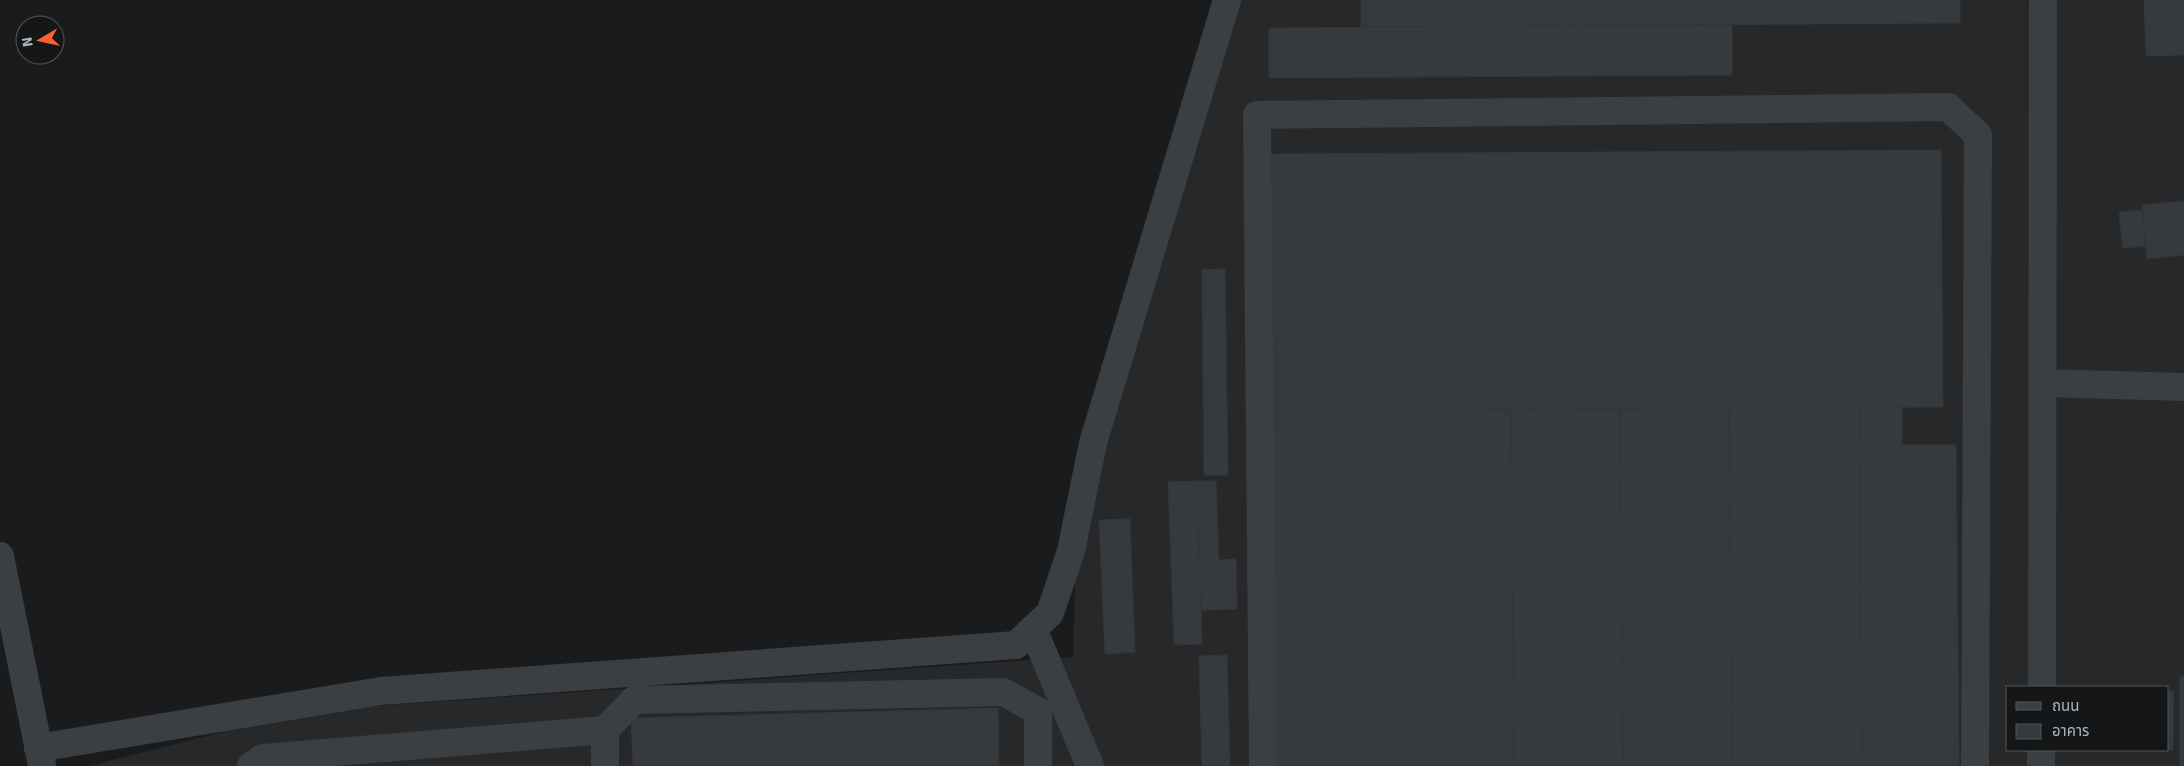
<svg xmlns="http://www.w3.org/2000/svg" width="2184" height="766" viewBox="0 0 2184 766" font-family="Signika,'Noto Sans Thai',sans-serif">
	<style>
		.built { fill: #26282a; fill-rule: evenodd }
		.building { fill: #373a3c; stroke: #343639 }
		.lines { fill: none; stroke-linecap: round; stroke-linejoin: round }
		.minor { stroke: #3b3f42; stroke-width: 28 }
	</style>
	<rect width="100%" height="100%" fill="#1a1b1d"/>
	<path class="built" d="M1232,0H2184V766H89L305,711L1073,657L1077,522ZM2008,687H2168V750H2008Z"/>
	<g class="building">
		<polygon points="1361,0 1960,0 1960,23 1361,27"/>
		<polygon points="2144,0 2184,0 2184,55 2146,56"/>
		<polygon points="1732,25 1732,75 1269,78 1269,28"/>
		<polygon points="1941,150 1943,407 1273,411 1271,154"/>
		<polygon points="2184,201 2184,255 2147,259 2142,205"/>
		<polygon points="2142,210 2145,246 2123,248 2119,212"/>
		<polygon points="1225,269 1228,475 1204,475 1202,270"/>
		<polygon points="1902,407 1902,445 1956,445 1959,747 1862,748 1859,408"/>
		<polygon points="1729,408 1732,766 1623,766 1620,409"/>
		<polygon points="1729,408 1859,408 1862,766 1732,766"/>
		<polygon points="1620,409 1623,766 1514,766 1511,410"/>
		<polygon points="1511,410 1514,766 1276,766 1273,411"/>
		<polygon points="1197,481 1216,481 1219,560 1236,559 1237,609 1201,610"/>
		<polygon points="1197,481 1202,644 1174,645 1168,482"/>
		<polygon points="1130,519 1135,652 1105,654 1099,520"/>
		<polygon points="1227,655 1230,766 1202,766 1199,656"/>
		<rect x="2180" y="676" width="4" height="90"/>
		<polygon points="2168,691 2174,691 2173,750 2123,750 2168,750"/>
		<polygon points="998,708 999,766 633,766 631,718"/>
		<polygon points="1959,747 1959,766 1862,766 1862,748"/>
	</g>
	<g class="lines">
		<g class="minor">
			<polyline points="2042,383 2184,387"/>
			<polyline points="0,556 42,765"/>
			<polyline points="1033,629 1090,766"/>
			<polyline points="2042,687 2043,0"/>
			<polyline points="605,730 634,700 1003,692 1038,711 1038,766"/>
			<polyline points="38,748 381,691 1016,645 1050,613 1071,551 1093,443 1227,0"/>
			<polyline points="251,766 263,758 605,730 605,766"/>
			<polyline points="1263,766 1257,115 1948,107 1978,135 1975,766"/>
			<polyline points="2041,766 2041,750"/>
		</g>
	</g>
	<rect x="2006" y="686" width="162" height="65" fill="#151618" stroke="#51575a"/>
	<rect x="2016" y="702" width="25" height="8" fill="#3b3f42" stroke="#51575a"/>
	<text x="2052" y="711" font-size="15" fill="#acb9bd">ถนน</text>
	<rect x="2016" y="724" width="25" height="15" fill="#373a3c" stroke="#51575a"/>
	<text x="2052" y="736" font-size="15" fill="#acb9bd">อาคาร</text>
	<g transform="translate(40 40) rotate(261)"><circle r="24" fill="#151618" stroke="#51575a"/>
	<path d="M0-4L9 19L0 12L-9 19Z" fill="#fc6033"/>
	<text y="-8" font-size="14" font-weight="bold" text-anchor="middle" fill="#acb9bd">N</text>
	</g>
</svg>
